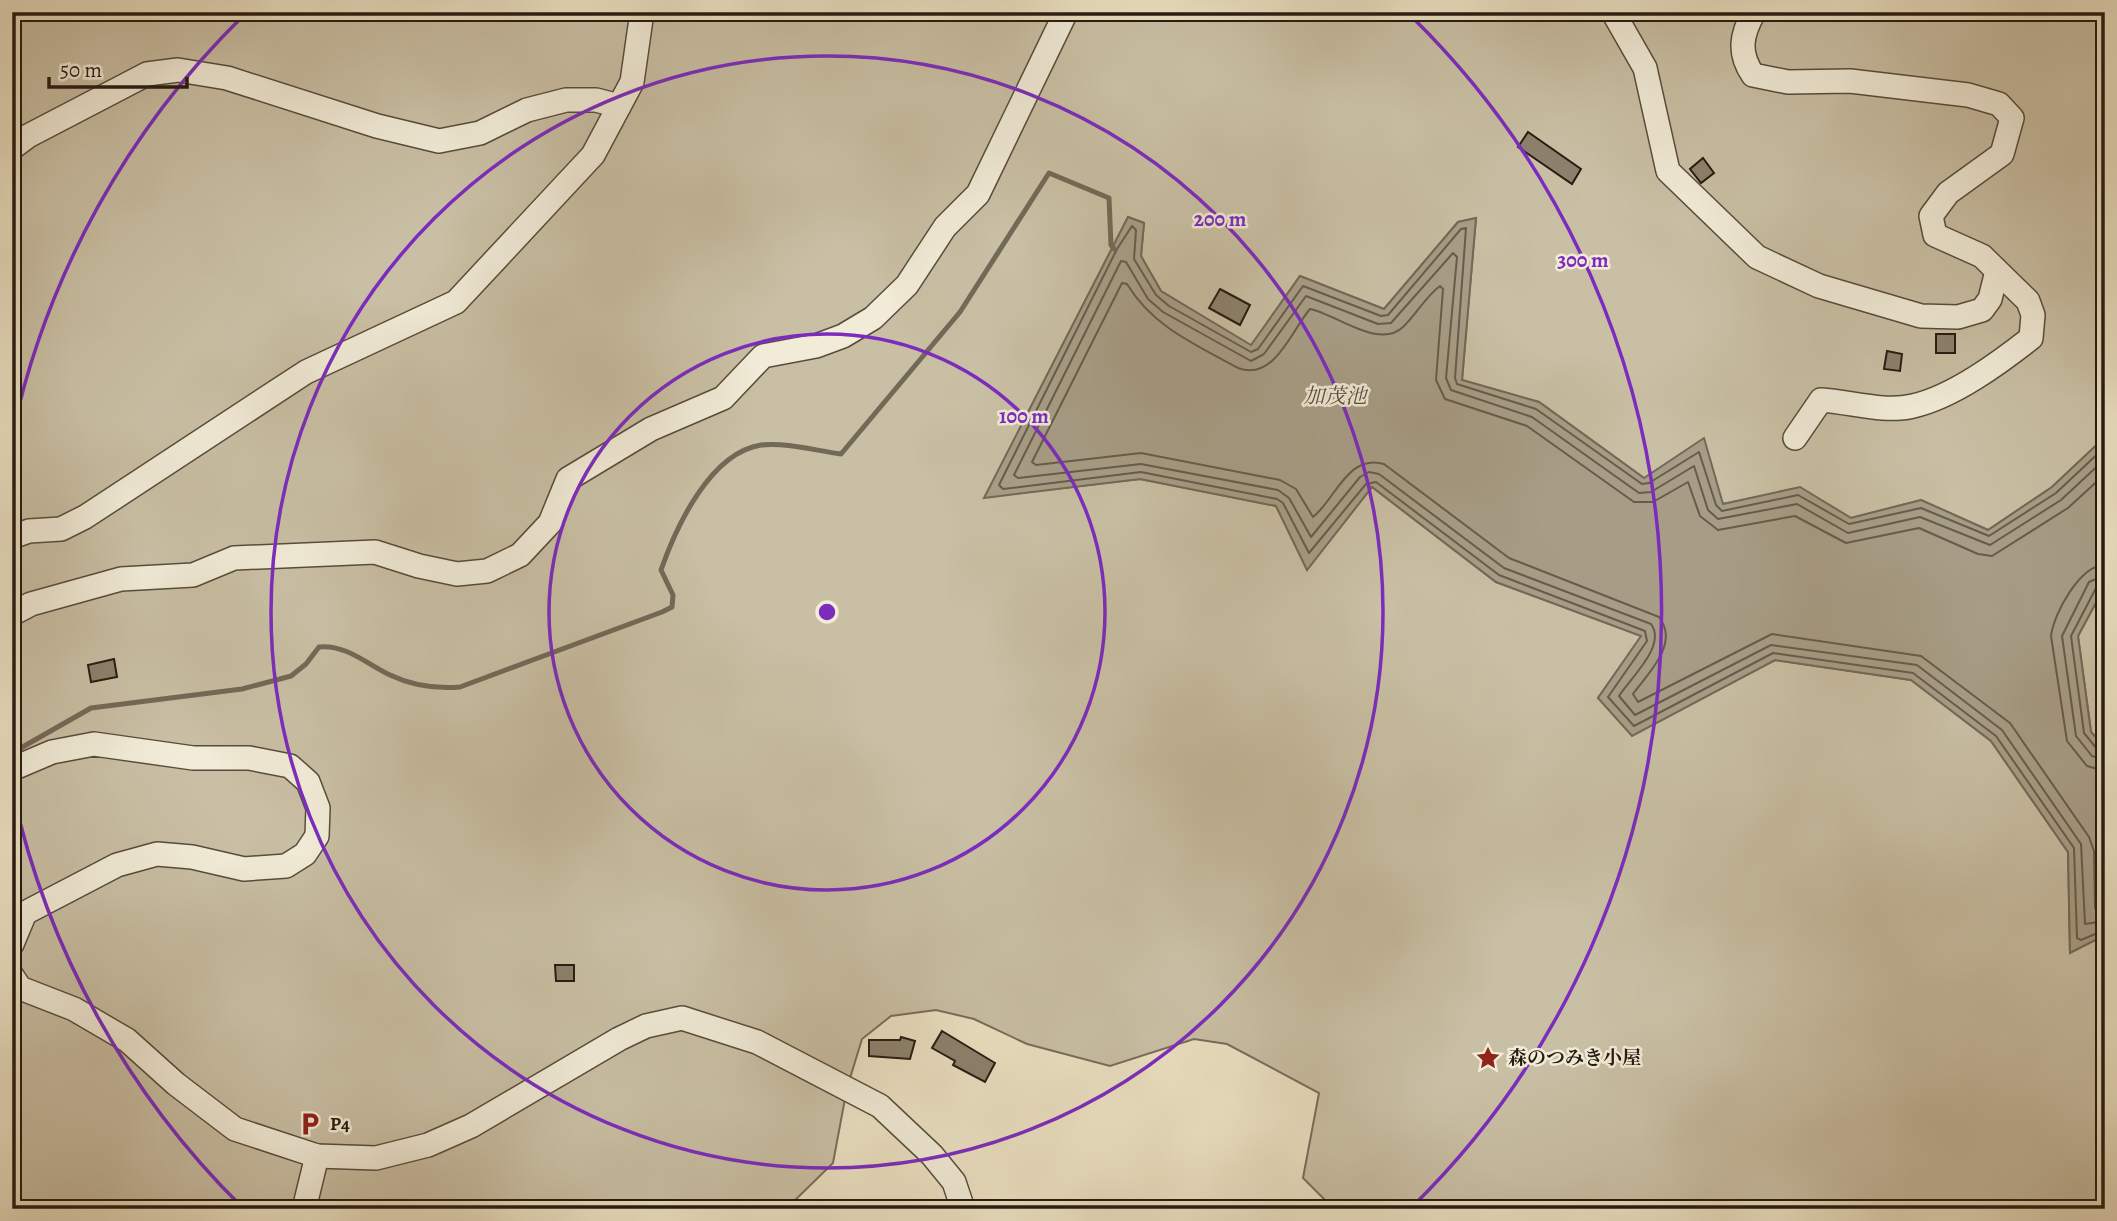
<svg xmlns="http://www.w3.org/2000/svg" width="2117" height="1221" viewBox="0 0 2117 1221" font-family="Alegreya,'Noto Serif JP',serif">
	<style>
		.green { fill: #c9bfa4; stroke: #786d5a; stroke-width: 2 }
		.water { fill: #a79d86; stroke: #736957; stroke-width: 2 }
		.lines { fill: none; stroke-linecap: round; stroke-linejoin: round }
		.shore { stroke: #665c4c; stroke-width: 2 }
		.stream { stroke: #736957; stroke-width: 5 }
		.building { fill: #8c816d; stroke: #261b11; stroke-width: 2 }
		.minor-casing { stroke: #574c3d; stroke-width: 26 }
		.minor { stroke: #f1ebd7; stroke-width: 23 }
		.ring { fill: none; stroke: #7b2cbf; stroke-width: 3.5 }
		.labels { text-anchor: middle; dominant-baseline: central; stroke-width: 5; stroke-linejoin: round; paint-order: stroke }
		.poi-label { font-size: 19px; font-weight: bold; fill: #261b11; stroke: #f1ebd7; text-anchor: start }
		.water-label { font-size: 21px; font-style: italic; fill: #5a4f40; stroke: #f1ebd7 }
		.centre { fill: #7b2cbf; stroke: #f1ebd7; stroke-width: 3.5 }
		.ring-label { font-size: 21px; text-anchor: middle; font-weight: bold; fill: #7b2cbf; stroke: #f1ebd7; stroke-width: 5; stroke-linejoin: round; paint-order: stroke }
	</style>
	<rect width="100%" height="100%" fill="#eae0c2"/>
	<filter id="stains"><feTurbulence type="fractalNoise" baseFrequency=".00286" numOctaves="4"/><feColorMatrix values="0 0 0 0 .2 0 0 0 0 .09 0 0 0 0 .02 0 0 0 .5 -.17"/></filter>
	<radialGradient id="worn" r=".72"><stop offset=".6" stop-color="#630" stop-opacity="0"/><stop offset="1" stop-color="#630" stop-opacity=".3"/></radialGradient>
	<g class="green">
		<polygon points="12,12 2105,12 2105,437 2052,487 1988,530 1921,500 1851,518 1800,488 1723,504 1644,478 1539,402 1462,380 1476,218 1458,222 1384,309 1300,276 1251,346 1161,291 1141,256 1144,223 1128,217 985,497 1140,479 1276,506 1307,569 1372,487 1496,582 1642,636 1598,698 1632,735 1775,660 1911,680 1991,741 2068,852 2070,953 2105,935 2105,1209 1334,1209 1303,1178 1319,1093 1227,1044 1194,1039 1110,1066 1027,1044 974,1019 936,1010 891,1016 862,1039 847,1088 833,1163 786,1209 12,1209"/>
		<polygon points="2105,586 2105,747 2091,732 2078,636"/>
	</g>
	<polygon class="water" points="1128,217 1144,223 1141,256 1161,291 1251,345 1300,276 1384,309 1458,222 1476,218 1462,380 1539,402 1644,478 1704,438 1723,504 1800,487 1851,518 1921,500 1988,530 2052,487 2105,437 2105,586 2078,636 2091,732 2105,747 2105,935 2070,953 2068,852 1991,741 1911,680 1775,660 1632,736 1598,698 1641,636 1496,582 1372,487 1307,570 1276,506 1140,479 984,498"/>
	<g class="lines">
		<g class="shore">
			<polyline points="2105,447 2056,493 1989,536 1921,508 1849,524 1798,495 1722,511 1716,505 1699,452 1649,483 1642,484 1536,409 1457,384 1455,378 1466,228 1461,229 1388,315 1381,316 1303,286 1258,349 1251,352 1169,306 1156,295 1134,259 1136,230 1132,226 1117,249 999,485 1003,489 1141,472 1277,499 1283,503 1309,553 1366,484 1376,482 1499,575 1645,631 1647,641 1608,697 1634,726 1773,653 1913,673 1996,736 2074,848 2077,938 2081,940 2105,930"/>
			<path d="M2105,459L2061,500L1990,545L1920,517L1848,533L1797,504L1718,519L1708,510L1694,466L1651,492L1639,493L1532,417L1451,390L1446,378L1457,257L1453,253L1391,323L1378,324L1306,296L1264,354L1251,361L1163,312L1148,299L1126,262L1121,261L1014,475L1018,478L1141,464L1278,490L1289,498L1311,537L1360,477L1369,472L1379,474L1504,568L1651,624C1667,646 1630,678 1619,696L1635,715L1771,645L1917,665L2002,730L2081,844L2085,924L2105,921"/>
			<path d="M2105,474L2068,508L1992,556L1978,554L1919,528L1846,543L1795,516L1718,530L1700,516L1688,482L1653,502H1634L1527,426L1445,399L1436,380L1443,289L1440,286C1426,296 1416,315 1403,327C1379,350 1336,314 1310,309C1291,331 1274,382 1238,368C1195,344 1153,327 1127,284L1122,283L1032,462L1036,465L1141,453L1280,480L1296,489L1313,517C1335,500 1348,453 1384,464L1509,558L1659,617C1680,644 1648,673 1633,694L1638,702L1772,634L1921,656L2010,723L2089,837L2094,851L2095,908L2105,910"/>
			<path d="M2105,565C2080,565 2054,613 2051,636L2067,741L2087,766L2105,771"/>
			<polyline points="2105,575 2089,582 2062,636 2076,736 2092,756 2105,760"/>
			<polyline points="2105,584 2096,588 2071,636 2084,733 2097,749 2105,751"/>
		</g>
		<path class="stream" d="M12,753L91,708L242,689L291,676L306,664L319,647C345,644 367,664 390,675C413,686 435,689 460,687L662,612L672,607L673,595L661,570C676,527 710,453 761,445C786,442 817,451 841,454L960,312L1049,173L1109,198L1111,245L1114,249"/>
	</g>
	<g class="building">
		<polygon points="1528,132 1581,169 1572,184 1518,147"/>
		<polygon points="1703,158 1714,173 1701,183 1690,169"/>
		<polygon points="1220,289 1250,305 1240,325 1209,308"/>
		<rect x="1936" y="334" width="19" height="19"/>
		<polygon points="1887,351 1902,354 1900,371 1884,369"/>
		<polygon points="114,659 117,677 91,682 88,665"/>
		<polygon points="555,965 574,965 574,981 556,981"/>
		<polygon points="942,1031 995,1063 985,1082 953,1065 955,1061 932,1048"/>
		<polygon points="901,1037 915,1041 910,1059 869,1056 869,1040 900,1040"/>
	</g>
	<g class="lines">
		<g class="minor-casing">
			<g id="minor">
				<polyline points="1613,12 1645,68 1668,171 1757,257 1819,286 1921,316 1958,317 1982,310 1990,299 1997,271"/>
				<path d="M1754,12C1741,35 1738,53 1753,75L1788,82L1850,81L1968,95L1999,104L2012,118L2002,154L1948,193L1931,216L1935,235L1982,256L2028,301L2033,315L2031,338C1999,363 1953,397 1913,406C1884,413 1851,402 1821,400L1795,438"/>
				<polyline points="12,148 28,136 147,74 178,70 227,78 377,126 439,141 480,133 527,110 566,100 596,100 619,106"/>
				<polyline points="12,537 29,531 61,529 85,517 306,372 456,302 593,155 632,82 642,12"/>
				<polyline points="12,614 31,604 121,579 193,575 234,558 375,552 419,566 457,574 487,571 520,555 550,523 568,479 651,429 723,398 763,356 816,346 843,336 873,318 907,285 945,227 978,194 1066,12"/>
				<polyline points="12,769 52,752 94,744 193,758 249,758 290,766 308,782 318,808 317,836 305,854 286,866 244,869 192,857 157,854 117,865 25,913 12,944"/>
				<polyline points="12,976 20,988 74,1009 127,1040 176,1084 235,1129 317,1156 376,1158 428,1145 471,1126 619,1039 646,1026 682,1018 757,1042 880,1106 932,1155 954,1182 963,1209"/>
				<polyline points="304,1209 317,1156"/>
			</g>
		</g>
		<use href="#minor" class="minor"/>
	</g>
	<g class="ring">
		<circle cx="827" cy="612" r="278"/>
		<circle cx="827" cy="612" r="556"/>
		<path d="M242 1207A834 834 0 0 1 13 793M13 431A834 834 0 0 1 242 17M1412 17A834 834 0 0 1 1412 1207"/>
	</g>
	<defs>
		<g id="sight-bare" transform="scale(1.89)"><path d="M0-6L1.8-2.2L6-1.7L2.9 1.2L3.7 5.4L0 3.3L-3.7 5.4L-2.9 1.2L-6-1.7L-1.8-2.2Z" fill="#8f2418" stroke="#f1ebd7" stroke-width="2.5" paint-order="stroke"/></g>
		<g id="parking-bare" transform="scale(1.89)"><path d="M-3.5-5.5H1a3.5 3.5 0 0 1 0 7H-1V5.5H-3.5ZM-1-3.4V-.6H.8a1.4 1.4 0 0 0 0-2.8Z" fill="#8f2418" stroke="#f1ebd7" stroke-width="2.5" paint-order="stroke"/></g>
	</defs>
	<g fill-rule="evenodd">
		<use href="#sight-bare" x="1488" y="1058"/>
		<use href="#parking-bare" x="310" y="1124"/>
	</g>
	<g class="labels">
		<g class="poi-label">
			<text x="1508" y="1058">森のつみき小屋</text>
			<text x="330" y="1124">P4</text>
		</g>
		<g class="water-label">
			<text x="1335" y="396">加茂池</text>
		</g>
	</g>
	<circle cx="827" cy="612" r="10" class="centre"/>
	<g class="ring-label">
		<text x="1220" y="226">200 m</text>
		<text x="1583" y="267">300 m</text>
		<text x="1024" y="423">100 m</text>
	</g>
	<rect width="2117" height="1221" fill="none" stroke="#eae0c2" stroke-width="42"/>
	<rect x="14" y="14" width="2089" height="1193" fill="none" stroke="#261b11" stroke-width="3.5"/>
	<rect x="21" y="21" width="2075" height="1179" fill="none" stroke="#261b11" stroke-width="2"/>
	<path d="M49 77v10h138v-10" fill="none" stroke="#261b11" stroke-width="3.5"/>
	<text x="60" y="77" font-size="21" fill="#261b11" stroke="#f1ebd7" stroke-width="5" paint-order="stroke">50 m</text>
	<rect width="100%" height="100%" filter="url(#stains)"/>
	<rect width="100%" height="100%" fill="url(#worn)"/>
</svg>
